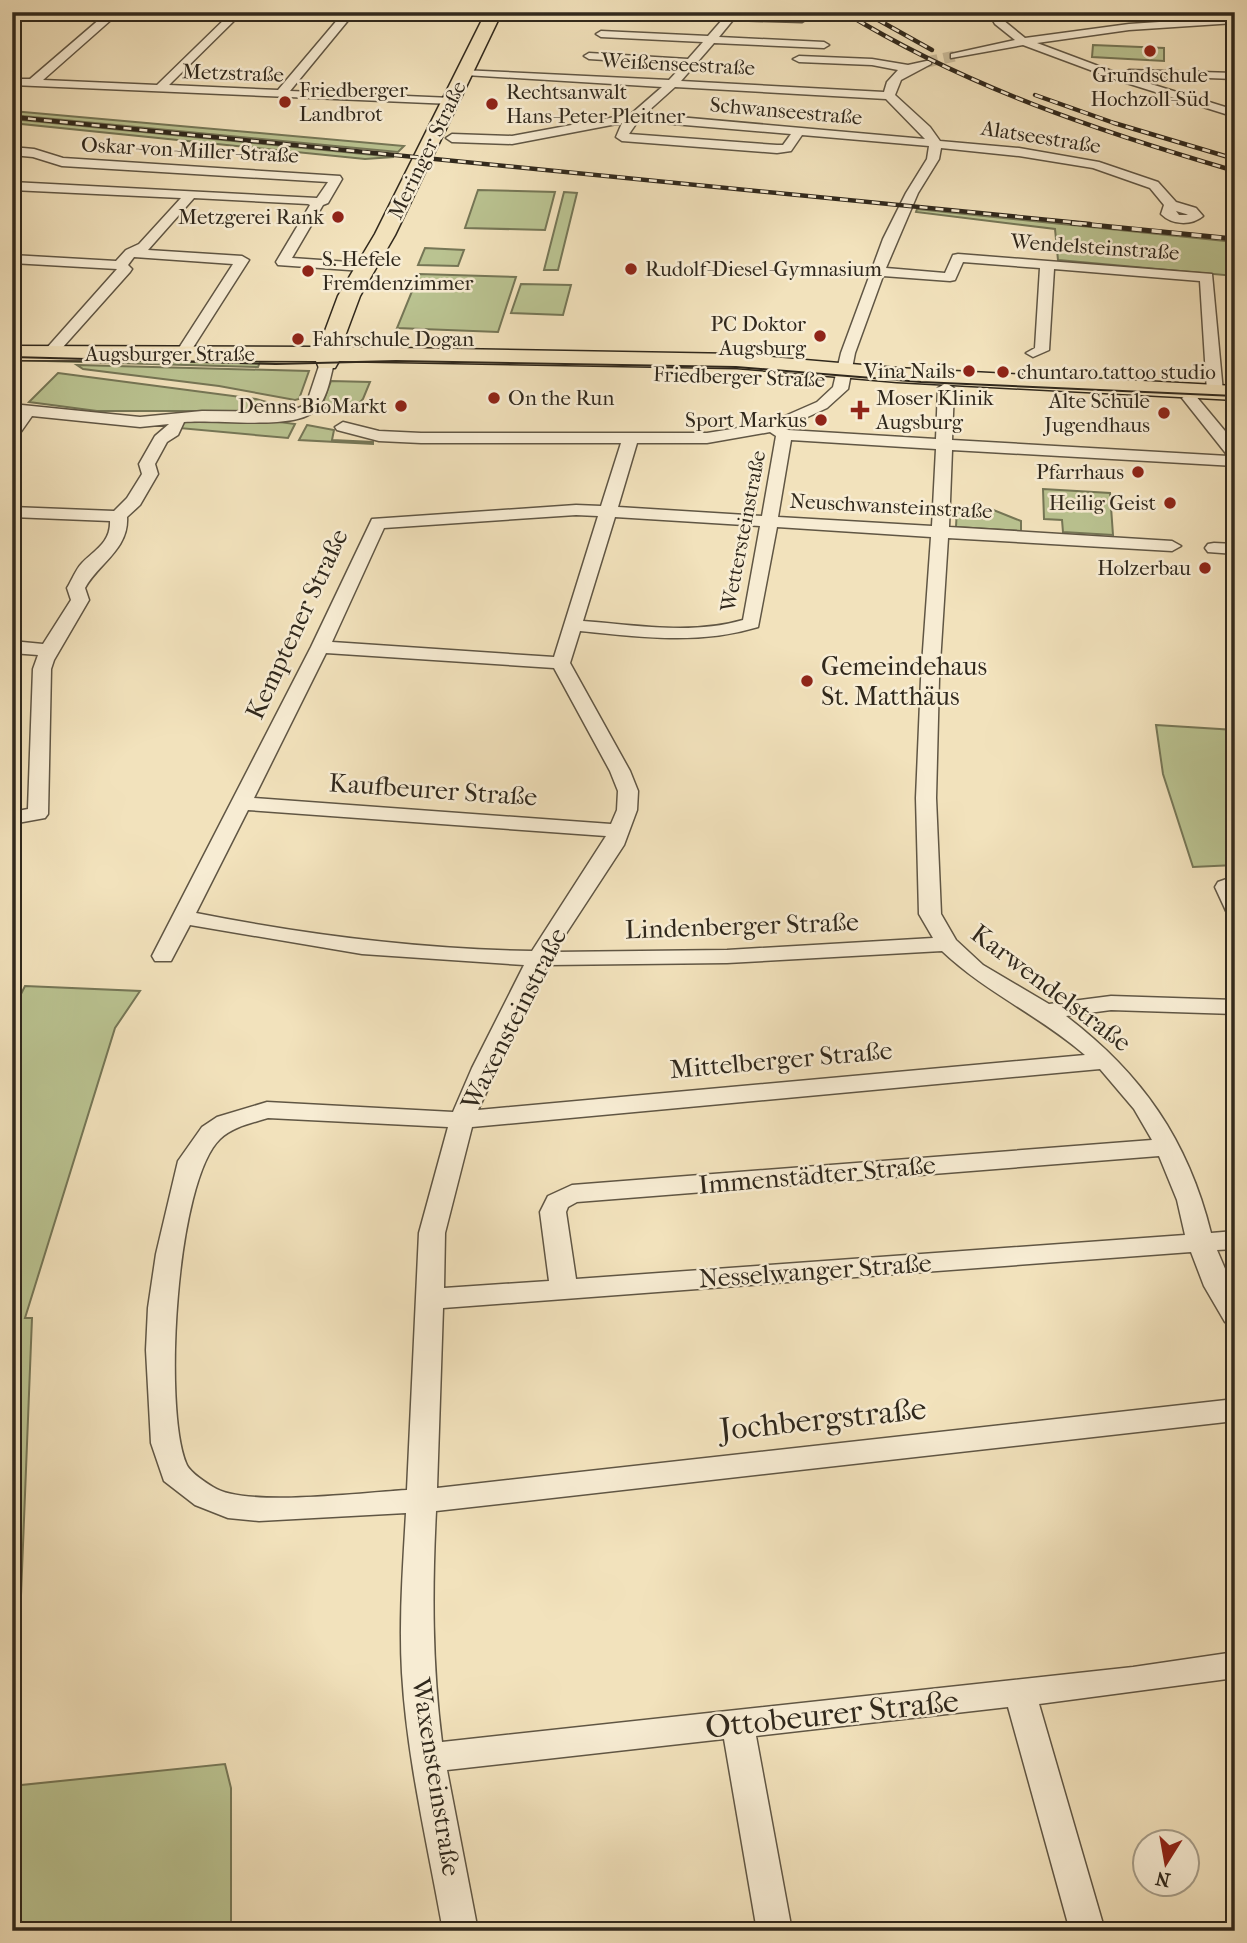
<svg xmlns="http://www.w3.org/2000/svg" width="1247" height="1943" viewBox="0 0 1247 1943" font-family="'IM FELL French Canon',serif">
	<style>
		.green { fill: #bac391; stroke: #757656; stroke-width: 2 }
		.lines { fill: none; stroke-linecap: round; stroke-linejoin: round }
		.minor-tunnel { stroke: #cbbd9c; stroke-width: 11; stroke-dasharray: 11 6; stroke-linecap: butt }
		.minor-casing { stroke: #605644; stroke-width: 3 }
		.primary-casing { stroke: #30281c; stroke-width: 3 }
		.minor { fill: #f7ecd3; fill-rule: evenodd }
		.primary { fill: #f2e2bc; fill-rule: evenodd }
		.tram { stroke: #30281c; stroke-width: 2 }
		.rail-far1-casing { stroke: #30281c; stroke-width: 4.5 }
		.rail-casing { stroke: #30281c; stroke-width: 5 }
		.rail-far1 { stroke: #f7ecd3; stroke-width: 2.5; stroke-dasharray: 8; stroke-linecap: butt }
		.rail { stroke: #f7ecd3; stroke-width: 3.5; stroke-dasharray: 10; stroke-linecap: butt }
		.poi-dot { fill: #8f2418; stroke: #f7ecd3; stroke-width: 2.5 }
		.labels { text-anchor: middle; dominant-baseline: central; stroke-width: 5; stroke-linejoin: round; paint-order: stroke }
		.far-street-label { font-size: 21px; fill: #30281c; stroke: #f7ecd3 }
		.far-poi-label { font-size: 21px; fill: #30281c; stroke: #f7ecd3; text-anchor: end }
		.street-label { font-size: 26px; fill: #30281c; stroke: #f7ecd3 }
		.poi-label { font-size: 26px; fill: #30281c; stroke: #f7ecd3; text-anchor: start }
		.near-street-label { font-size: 32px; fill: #30281c; stroke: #f7ecd3 }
	</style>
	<rect width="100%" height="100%" fill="#f2e2bc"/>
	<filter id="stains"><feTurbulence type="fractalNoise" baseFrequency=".00286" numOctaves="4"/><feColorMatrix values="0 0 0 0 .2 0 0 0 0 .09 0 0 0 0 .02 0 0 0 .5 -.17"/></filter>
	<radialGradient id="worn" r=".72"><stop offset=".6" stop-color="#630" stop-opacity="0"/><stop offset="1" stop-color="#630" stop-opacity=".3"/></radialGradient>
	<g class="green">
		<polygon points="1093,45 1164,48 1164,61 1092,57"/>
		<polygon points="12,111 404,146 398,152 12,115"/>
		<polygon points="12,119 394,157 365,159 12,123"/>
		<polygon points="478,190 555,192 545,230 465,228"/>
		<polygon points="564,192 577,193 558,270 544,270"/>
		<polygon points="917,209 1235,242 1235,276 1058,260 1055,229 916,212"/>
		<polygon points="425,248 464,250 458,266 418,265"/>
		<polygon points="419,274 516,277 498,332 397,328"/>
		<polygon points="521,284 571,285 563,315 511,313"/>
		<polygon points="12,356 249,359 286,361 260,362 258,367 12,360"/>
		<polygon points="77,365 309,371 299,399 295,400 219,386 83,369"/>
		<polygon points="58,373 256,399 280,406 285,411 97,411 29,402"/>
		<polygon points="331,381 370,382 363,399 356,407 321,408"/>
		<polygon points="187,420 264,420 295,424 288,438 179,428"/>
		<polygon points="307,425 334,430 332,440 373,442 373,444 299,440"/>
		<polygon points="1043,489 1110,493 1113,535 1063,532 1062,520 1044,519"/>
		<polygon points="957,508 991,509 1021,521 1021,531 956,527"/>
		<polygon points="1156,725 1235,730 1235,865 1193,867 1163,774"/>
		<polygon points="25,986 140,991 115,1028 25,1318 32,1318 19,1646 12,1702 12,1012"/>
		<polygon points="225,1764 231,1788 231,1931 12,1931 12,1786"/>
	</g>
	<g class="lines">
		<polyline class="minor-tunnel" points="927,62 955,56"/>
		<g class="minor-casing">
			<g id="minor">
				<polygon points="108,12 120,12 43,80 157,85 232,12 243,12 169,85 278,90 344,12 355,12 290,91 452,98 458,101 452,104 12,85 12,79 30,79"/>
				<path d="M729,12L802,16L807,19L802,22L733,20L719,37L824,42L829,45L824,48L714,43L681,81L884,92L887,82L898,70L872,65L799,62L793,59L799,56L872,59L908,65L931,60V64L901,80L895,95L930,127L940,141L1019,148L1099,162L1158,182L1176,202L1196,208L1203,216C1191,226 1172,225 1161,214L1164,205L1150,188L1093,168L1019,156L941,148L939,159L918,193L886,268L945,273L953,255L958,254L1212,274L1223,392L1215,397L1207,392L1200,281L1054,269L1049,350L1033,357L1026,353L1035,348L1040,268L963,262L955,280L950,281L883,276L855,353L848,389L827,408L784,428L788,430L936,439L938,388L946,383L954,388L952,440L1228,456L1182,398L1190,393L1195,395L1235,443V466L952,450L949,527L1172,541L1181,546L1172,551L948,538L939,679L936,798L941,914L956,940L983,965L1049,1004L1111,996L1235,1000V1014L1111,1010L1066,1016C1142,1074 1188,1140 1211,1233L1235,1231V1249L1217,1250L1235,1292V1325L1225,1322L1204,1286L1191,1252L443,1308L437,1488L1235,1399V1421L436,1511C432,1590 432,1663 442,1742L1133,1667L1235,1652V1678L1039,1704L1105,1931H1070L1008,1707L756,1736L792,1931H757L724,1739L447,1770L478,1931H443C428,1846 407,1760 402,1673C399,1620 403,1567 406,1513L259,1521L228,1518L195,1505L164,1481L151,1443L146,1350L148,1308L156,1254L178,1161L202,1127L217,1117L267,1102L453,1112L472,1068L524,965L362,954L190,925L171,961H155L152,956L311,647L372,519L576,505L601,506L621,443H421L379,441L337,430L335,427L343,422L379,431L421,433H707L769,423L817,402L833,387L841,353L883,239L906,193L927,159L929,146L802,135L791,151L777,153L622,141L616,137L622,123L512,144L452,142L446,138L452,134L512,136L631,114L662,87L465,75L459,72L461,70L669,80L683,65L589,59L584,56L589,53L688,59L703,42L601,37L596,34L601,31L708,36ZM675,87L886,99L925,139L645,114ZM638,121L791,134L783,145H777L629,134ZM1176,211L1186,214L1188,215H1179ZM770,432L776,436L762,516L618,507L637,443H707ZM791,440L936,449L932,526L778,517ZM576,515L598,516L554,657L332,642L384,528ZM615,517L760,526L743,620C692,635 636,625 583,621ZM777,527L931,537L921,679L916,798L919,914L933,938L727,950L554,952L624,845L637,810L638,791L630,771L570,663L580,631C641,637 699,645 758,627ZM326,653L554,668L610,771L618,791L617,810L611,824L254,798ZM248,810L606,836L532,951C419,949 307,935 196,913ZM942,951C985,992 1040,1016 1085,1055L478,1110L547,965L727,963ZM1100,1069L1134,1109L1152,1140L572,1185L548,1196L540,1212L549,1281L444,1288L445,1233L472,1127ZM268,1118L448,1127L419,1233L407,1490C366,1492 244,1508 213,1487C205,1482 189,1472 186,1463C163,1407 176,1181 220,1139C232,1127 252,1123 268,1118ZM1159,1156L1177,1200L1185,1235L576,1279L566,1212L568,1207L577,1202Z"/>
				<polygon points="988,12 998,12 1003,20 1025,38 1129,24 1235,17 1235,23 1129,30 1037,43 1125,76 1235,110 1235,117 1117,80 1023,45 951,58 951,54 1015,40 995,24"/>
				<polygon points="1129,70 1235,73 1235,79 1125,75 1123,73"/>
				<polygon points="12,147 34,149 63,158 340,176 342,179 328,203 323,205 292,258 363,263 370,267 363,271 278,265 276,262 310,205 308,204 194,198 148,250 242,256 249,260 187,357 182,358 175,354 233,264 134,257 128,265 132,269 130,272 55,356 45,356 43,353 45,350 117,269 12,263 12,255 116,261 126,250 139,244 181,198 12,190 12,182 317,198 328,182 62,166 33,157 12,155"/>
				<path d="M327,359L334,363C330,378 327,402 313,412C292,430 215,419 184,422L178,435L167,442L155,464L158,474L140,505L127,517C129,549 99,563 85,588L89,600L54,660L51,669L48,814L45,818L12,824V812L28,809L33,669L38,655L12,653V641L43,644L71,600L67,588C72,580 76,569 82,563C95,550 111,542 110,521L12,517V507L114,511L127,498L142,474L139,464L155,436L169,424L140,427L32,416L18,436L12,438V421L17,414H12V404L140,417L202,411L289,412L303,406L308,399L320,363Z"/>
				<polygon points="1214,543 1235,544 1235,554 1208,552 1205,548 1208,544"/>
				<polygon points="1235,876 1235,915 1227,913 1215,887 1218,882"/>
			</g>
		</g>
		<g class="primary-casing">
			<polygon id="primary" points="486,12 502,12 395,235 360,296 341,347 737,354 897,368 1235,386 1235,400 897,382 737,368 339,361 335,368 319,368 316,361 12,360 12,346 319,347 338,296 375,234"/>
		</g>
		<use href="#minor" class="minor"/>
		<use href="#primary" class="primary"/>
		<polyline class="tram" points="12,357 276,364 396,361 736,367 921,382 1235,396"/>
		<g class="rail-far1-casing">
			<g id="rail-far1">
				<path d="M844,12C966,87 1098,131 1235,171"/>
				<polyline points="864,12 932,50"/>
				<polyline points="1035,95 1114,123 1235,159"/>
				<polyline points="12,117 1090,224"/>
			</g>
		</g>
		<g class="rail-casing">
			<polyline id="rail" points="1072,223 1235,239"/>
		</g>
		<use href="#rail-far1" class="rail-far1"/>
		<use href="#rail" class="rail"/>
	</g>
	<g class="poi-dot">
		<circle cx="1150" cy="51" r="7"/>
		<circle cx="285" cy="102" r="7"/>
		<circle cx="492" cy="104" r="7"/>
		<circle cx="338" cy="217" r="7"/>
		<circle cx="631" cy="269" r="7"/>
		<circle cx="308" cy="271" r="7"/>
		<circle cx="820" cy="336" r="7"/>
		<circle cx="298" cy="339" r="7"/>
		<circle cx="969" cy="371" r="7"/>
		<circle cx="1003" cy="372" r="7"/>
		<circle cx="494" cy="398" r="7"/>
		<circle cx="401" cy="406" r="7"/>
		<path d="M856.5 399.5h7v7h7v7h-7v7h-7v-7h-7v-7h7z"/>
		<circle cx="1164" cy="413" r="7"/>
		<circle cx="821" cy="420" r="7"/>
		<circle cx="1138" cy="472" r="7"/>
		<circle cx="1170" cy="503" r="7"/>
		<circle cx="1205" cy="568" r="7"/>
		<circle cx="807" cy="681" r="7"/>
	</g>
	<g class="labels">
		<g class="far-street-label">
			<text transform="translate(678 64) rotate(3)">Weißenseestraße</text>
			<text transform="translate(233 73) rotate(2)">Metzstraße</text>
			<text transform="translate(786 111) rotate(5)">Schwanseestraße</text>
			<text transform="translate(1041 137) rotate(9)">Alatseestraße</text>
			<text transform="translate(190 150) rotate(3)">Oskar-von-Miller-Straße</text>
			<text transform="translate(427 150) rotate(-64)">Meringer Straße</text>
			<text transform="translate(1095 247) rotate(4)">Wendelsteinstraße</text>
			<text x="170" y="354">Augsburger Straße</text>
			<text transform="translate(739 377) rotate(2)">Friedberger Straße</text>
			<text transform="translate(891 506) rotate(3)">Neuschwansteinstraße</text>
			<text transform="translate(743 531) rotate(-79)">Wettersteinstraße</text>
		</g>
		<g class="far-poi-label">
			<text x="1150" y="75" text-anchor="middle">Grundschule<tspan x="1150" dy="24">Hochzoll-Süd</tspan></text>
			<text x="299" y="90" text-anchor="start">Friedberger<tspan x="299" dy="24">Landbrot</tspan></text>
			<text x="506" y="92" text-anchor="start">Rechtsanwalt<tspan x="506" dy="24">Hans-Peter Pleitner</tspan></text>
			<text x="324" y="217">Metzgerei Rank</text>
			<text x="322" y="259" text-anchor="start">S. Hefele<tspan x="322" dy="24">Fremdenzimmer</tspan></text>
			<text x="645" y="269" text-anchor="start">Rudolf-Diesel-Gymnasium</text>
			<text x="806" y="324">PC Doktor<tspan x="806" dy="24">Augsburg</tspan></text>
			<text x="312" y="339" text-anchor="start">Fahrschule Dogan</text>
			<text x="955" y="371">Vina Nails</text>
			<text x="1017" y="372" text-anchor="start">chuntaro tattoo studio</text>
			<text x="508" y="398" text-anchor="start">On the Run</text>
			<text x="876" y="398" text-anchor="start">Moser Klinik<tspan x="876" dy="24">Augsburg</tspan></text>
			<text x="1150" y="401">Alte Schule<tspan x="1150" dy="24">Jugendhaus</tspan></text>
			<text x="387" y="406">Denns BioMarkt</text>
			<text x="807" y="420">Sport Markus</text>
			<text x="1124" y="472">Pfarrhaus</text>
			<text x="1156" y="503">Heilig Geist</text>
			<text x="1191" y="568">Holzerbau</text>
		</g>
		<g class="street-label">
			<text transform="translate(297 624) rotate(-65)">Kemptener Straße</text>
			<text transform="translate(433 790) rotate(4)">Kaufbeurer Straße</text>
			<text transform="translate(742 926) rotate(-2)">Lindenberger Straße</text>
			<text transform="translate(1051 988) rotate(37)">Karwendelstraße</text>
			<text transform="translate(514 1019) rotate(-63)">Waxensteinstraße</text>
			<text transform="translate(781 1060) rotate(-5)">Mittelberger Straße</text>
			<text transform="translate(817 1175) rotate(-5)">Immenstädter Straße</text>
			<text transform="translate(815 1271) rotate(-4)">Nesselwanger Straße</text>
			<text transform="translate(436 1777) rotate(81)">Waxensteinstraße</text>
		</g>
		<g class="poi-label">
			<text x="821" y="666">Gemeindehaus<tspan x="821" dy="30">St. Matthäus</tspan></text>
		</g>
		<g class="near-street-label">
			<text transform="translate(823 1419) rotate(-6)">Jochbergstraße</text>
			<text transform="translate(832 1714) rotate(-6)">Ottobeurer Straße</text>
		</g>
	</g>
	<rect width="1247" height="1943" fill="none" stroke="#f2e2bc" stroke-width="42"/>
	<rect x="14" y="14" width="1219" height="1915" fill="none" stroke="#30281c" stroke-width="3.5"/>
	<rect x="21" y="21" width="1205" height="1901" fill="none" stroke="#30281c" stroke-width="2"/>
	<g transform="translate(1166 1863) rotate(191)"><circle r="33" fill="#f7ecd3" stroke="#a79e8a" stroke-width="2"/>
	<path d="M0-5L12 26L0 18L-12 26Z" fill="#8f2418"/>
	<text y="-10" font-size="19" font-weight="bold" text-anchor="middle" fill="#30281c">N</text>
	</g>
	<rect width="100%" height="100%" filter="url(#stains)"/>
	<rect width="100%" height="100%" fill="url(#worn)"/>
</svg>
